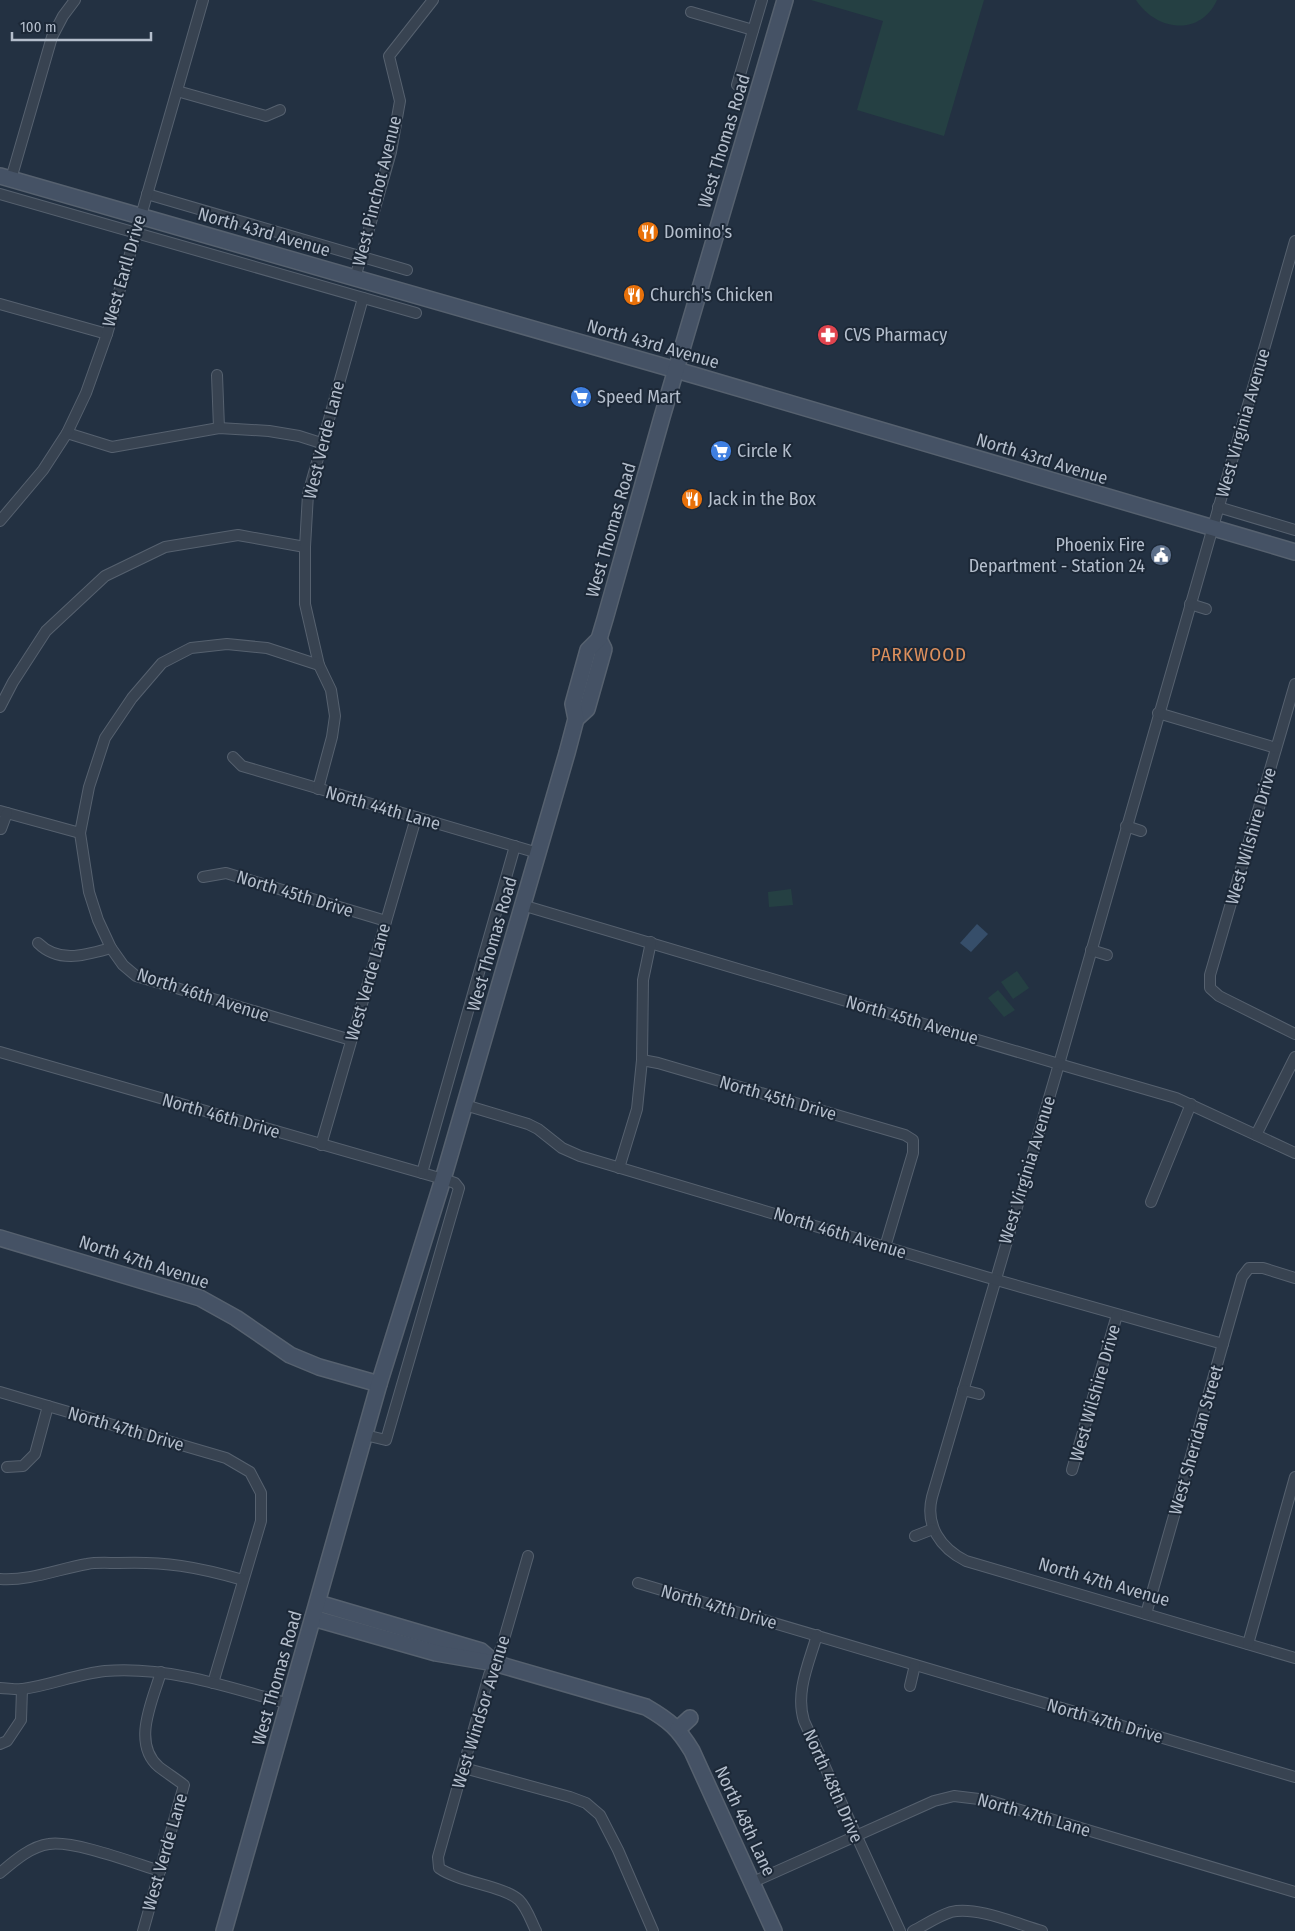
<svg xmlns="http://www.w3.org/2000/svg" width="1295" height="1931" viewBox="0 0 1295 1931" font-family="'Fira Sans Condensed',sans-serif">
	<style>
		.green { fill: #254043 }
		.water { fill: #364e6a }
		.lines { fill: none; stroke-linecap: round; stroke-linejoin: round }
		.street-casing { stroke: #56616f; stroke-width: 12 }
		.secondary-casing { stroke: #56616f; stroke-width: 18 }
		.street { stroke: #384351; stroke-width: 10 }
		.secondary { stroke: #455265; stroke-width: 15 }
		.labels { text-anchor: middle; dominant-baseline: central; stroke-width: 4; stroke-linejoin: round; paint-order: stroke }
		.street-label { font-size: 18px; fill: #b4becc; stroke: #1c2837 }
		.poi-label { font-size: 18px; fill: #b4becc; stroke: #1c2837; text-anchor: start }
		.neighbourhood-label { font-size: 19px; letter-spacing: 1px; fill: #de905d; stroke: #1c2837 }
	</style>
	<rect width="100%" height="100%" fill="#233142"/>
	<g class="green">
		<polygon points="811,0 984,0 944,136 857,110 883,21"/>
		<path d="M1136,0H1217C1200,37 1156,31 1136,0Z"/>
		<polygon points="791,889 793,905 769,907 768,892"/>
		<polygon points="1017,971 1029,988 1013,999 1001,982"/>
		<polygon points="998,990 1015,1010 1004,1017 988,998"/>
	</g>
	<polygon class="water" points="977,924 988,934 971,952 960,943"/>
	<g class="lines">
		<g class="street-casing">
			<g id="street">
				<polyline points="691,12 753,30"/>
				<polyline points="737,85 762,0"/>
				<polyline points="177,91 266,116 280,110"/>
				<polyline points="11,179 52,37 63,16 75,0"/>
				<polyline points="0,194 416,313"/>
				<polyline points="147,194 407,270"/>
				<path d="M1295,241L1059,1064L932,1497C925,1525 940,1548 966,1561L1295,1658"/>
				<polyline points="355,278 391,152 400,101 389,56 433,0"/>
				<polyline points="0,304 107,334"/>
				<polyline points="217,375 219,428"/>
				<polyline points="67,433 112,447 219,428 269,431 299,436 321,443"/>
				<polyline points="1218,507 1295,530"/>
				<polyline points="0,521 43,470 67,433 86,393 107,334 203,0"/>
				<polyline points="1190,604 1206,609"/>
				<polyline points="1295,684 1210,975 1210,988 1219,996 1295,1034"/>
				<polyline points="0,707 13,682 46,631 105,576 165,547 238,535 305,547"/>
				<polyline points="1158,713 1276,748"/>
				<polyline points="233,757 242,766 538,853"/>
				<polyline points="318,789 332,737 335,716 331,690 319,665 305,604 305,547 308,494 363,298"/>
				<polyline points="0,811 80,833"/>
				<polyline points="1126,826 1141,831"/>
				<polyline points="1,829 7,813"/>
				<polyline points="203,877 226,873 386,921"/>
				<polyline points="522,905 1069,1067 1176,1098 1295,1153"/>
				<path d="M38,943C59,964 86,955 111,948L123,965L136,976L351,1040"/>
				<polyline points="111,948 98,920 89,892 80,833 89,787 105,738 132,698 162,663 191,648 227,644 267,648 319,665"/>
				<polyline points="1091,950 1107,955"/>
				<polyline points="0,1052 443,1179 455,1183 459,1188 386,1440 365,1435"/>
				<polyline points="642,1060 658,1063 905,1135 913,1140 913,1153 885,1247"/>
				<polyline points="465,1105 528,1124 538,1129 562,1148 580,1156 986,1277 1223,1344"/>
				<polyline points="1256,1135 1295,1057"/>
				<polyline points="321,1145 416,818"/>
				<polyline points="619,1168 637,1109 642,1060 643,980 651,942"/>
				<polyline points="422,1173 515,846"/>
				<polyline points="1151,1202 1191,1104"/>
				<polyline points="963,1390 979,1394"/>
				<polyline points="0,1392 226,1458 250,1472 261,1493 261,1521 213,1683"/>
				<polyline points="7,1467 23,1466 35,1454 48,1406"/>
				<polyline points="1072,1470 1117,1315"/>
				<polyline points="915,1536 933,1529"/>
				<path d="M528,1556L502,1646L489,1675L438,1857L439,1868C460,1883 502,1885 519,1900C527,1908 531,1921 536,1931"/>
				<path d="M0,1579C30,1581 58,1569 87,1564C97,1562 108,1563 118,1563C164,1561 198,1567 243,1580"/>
				<polyline points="638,1583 1295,1777"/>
				<polyline points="1146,1614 1242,1277 1249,1268 1263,1268 1295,1278"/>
				<path d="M817,1635C809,1663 795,1692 804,1721L900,1931"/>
				<polyline points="1248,1644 1295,1477"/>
				<polyline points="910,1686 915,1665"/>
				<path d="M0,1688C7,1688 16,1690 23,1689C51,1685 77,1674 105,1671C169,1666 229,1687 289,1704"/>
				<polyline points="0,1744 7,1741 21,1720 22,1689"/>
				<polyline points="464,1768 570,1797 586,1803 600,1815 618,1850 653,1931"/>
				<path d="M0,1873C13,1862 31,1846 49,1844C73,1840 134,1863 160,1871"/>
				<polyline points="753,1882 934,1801 954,1796 987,1800 1295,1892"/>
				<path d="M143,1931L184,1785C176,1779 167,1773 159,1767C131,1743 153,1700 161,1672"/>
				<path d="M913,1931C925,1925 938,1916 951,1912C977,1906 1017,1924 1042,1931"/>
			</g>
		</g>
		<g class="secondary-casing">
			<g id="secondary">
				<polyline points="0,176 697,376 1295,552"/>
				<polyline points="576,719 587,709 604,649 599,639"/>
				<polyline points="0,1238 200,1298 236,1318 290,1355 319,1367 379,1384"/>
				<polyline points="318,1603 481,1651 489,1658"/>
				<path d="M313,1618L436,1653L494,1663L646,1707C670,1721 678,1728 692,1751L774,1931"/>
				<polyline points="678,1729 690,1718"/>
				<polyline points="224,1931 379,1384 443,1179 567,753 576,719 573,704 588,650 599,639 605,619 662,417 785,0"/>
			</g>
		</g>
		<use href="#street" class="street"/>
		<use href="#secondary" class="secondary"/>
	</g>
	<defs>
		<g id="restaurant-disc" transform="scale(1.125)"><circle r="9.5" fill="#e8710a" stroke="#1c2837"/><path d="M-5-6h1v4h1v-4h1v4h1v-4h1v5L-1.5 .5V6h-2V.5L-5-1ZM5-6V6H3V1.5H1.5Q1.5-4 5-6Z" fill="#fff"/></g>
		<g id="pharmacy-disc" transform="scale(1.125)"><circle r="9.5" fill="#e0444e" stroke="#1c2837"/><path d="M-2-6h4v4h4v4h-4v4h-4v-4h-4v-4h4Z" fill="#fff"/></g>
		<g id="supermarket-disc" transform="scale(1.125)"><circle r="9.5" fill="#3f7fe0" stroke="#1c2837"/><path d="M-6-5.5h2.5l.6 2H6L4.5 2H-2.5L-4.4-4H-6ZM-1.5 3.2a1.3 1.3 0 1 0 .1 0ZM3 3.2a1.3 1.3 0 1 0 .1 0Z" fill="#fff"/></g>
		<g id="civic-disc" transform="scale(1.125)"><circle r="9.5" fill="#5c6f8a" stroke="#1c2837"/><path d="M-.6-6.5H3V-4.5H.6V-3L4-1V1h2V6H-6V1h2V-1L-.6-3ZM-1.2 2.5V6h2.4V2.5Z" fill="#fff"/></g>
	</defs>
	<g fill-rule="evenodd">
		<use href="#restaurant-disc" x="648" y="232"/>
		<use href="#restaurant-disc" x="634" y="295"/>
		<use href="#pharmacy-disc" x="828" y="335"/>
		<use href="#supermarket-disc" x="581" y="397"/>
		<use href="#supermarket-disc" x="721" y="451"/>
		<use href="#restaurant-disc" x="692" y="499"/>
		<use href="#civic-disc" x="1161" y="555"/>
	</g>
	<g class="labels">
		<g class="street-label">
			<text transform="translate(724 141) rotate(-73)">West Thomas Road</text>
			<text transform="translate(377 191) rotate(-76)">West Pinchot Avenue</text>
			<text transform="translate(264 232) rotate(16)">North 43rd Avenue</text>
			<text transform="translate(124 271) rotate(-74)">West Earll Drive</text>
			<text transform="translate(653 344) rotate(16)">North 43rd Avenue</text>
			<text transform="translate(1243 423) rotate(-74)">West Virginia Avenue</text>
			<text transform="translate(324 440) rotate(-76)">West Verde Lane</text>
			<text transform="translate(1042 459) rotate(17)">North 43rd Avenue</text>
			<text transform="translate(611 530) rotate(-74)">West Thomas Road</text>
			<text transform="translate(383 808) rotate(16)">North 44th Lane</text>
			<text transform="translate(1251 836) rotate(-74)">West Wilshire Drive</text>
			<text transform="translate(295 894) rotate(17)">North 45th Drive</text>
			<text transform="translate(492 944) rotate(-74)">West Thomas Road</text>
			<text transform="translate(368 982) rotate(-74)">West Verde Lane</text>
			<text transform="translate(203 995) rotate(18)">North 46th Avenue</text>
			<text transform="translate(912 1020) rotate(16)">North 45th Avenue</text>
			<text transform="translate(778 1098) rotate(16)">North 45th Drive</text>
			<text transform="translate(221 1116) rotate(16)">North 46th Drive</text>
			<text transform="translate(1027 1170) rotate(-73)">West Virginia Avenue</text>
			<text transform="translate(840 1233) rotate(17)">North 46th Avenue</text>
			<text transform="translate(144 1262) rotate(18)">North 47th Avenue</text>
			<text transform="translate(1095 1393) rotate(-74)">West Wilshire Drive</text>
			<text transform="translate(126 1429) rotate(16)">North 47th Drive</text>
			<text transform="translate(1196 1440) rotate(-74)">West Sheridan Street</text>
			<text transform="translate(1104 1582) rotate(16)">North 47th Avenue</text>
			<text transform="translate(719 1607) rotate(16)">North 47th Drive</text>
			<text transform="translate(277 1678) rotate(-74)">West Thomas Road</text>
			<text transform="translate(481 1712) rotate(-73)">West Windsor Avenue</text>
			<text transform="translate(1105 1721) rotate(16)">North 47th Drive</text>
			<text transform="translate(833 1786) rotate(66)">North 48th Drive</text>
			<text transform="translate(1034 1815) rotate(16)">North 47th Lane</text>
			<text transform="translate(745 1821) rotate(65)">North 48th Lane</text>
			<text transform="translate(165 1852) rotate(-74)">West Verde Lane</text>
		</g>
		<g class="poi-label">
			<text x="664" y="232">Domino's</text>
			<text x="650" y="295">Church's Chicken</text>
			<text x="844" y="335">CVS Pharmacy</text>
			<text x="597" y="397">Speed Mart</text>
			<text x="737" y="451">Circle K</text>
			<text x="708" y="499">Jack in the Box</text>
			<text x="1145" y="545" text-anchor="end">Phoenix Fire<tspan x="1145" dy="21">Department - Station 24</tspan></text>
		</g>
		<g class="neighbourhood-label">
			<text x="919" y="654">PARKWOOD</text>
		</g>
	</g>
	<path d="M12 32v8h139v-8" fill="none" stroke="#b4becc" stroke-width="2.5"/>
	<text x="20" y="32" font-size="15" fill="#b4becc" stroke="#1c2837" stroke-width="4" paint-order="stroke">100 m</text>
</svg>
